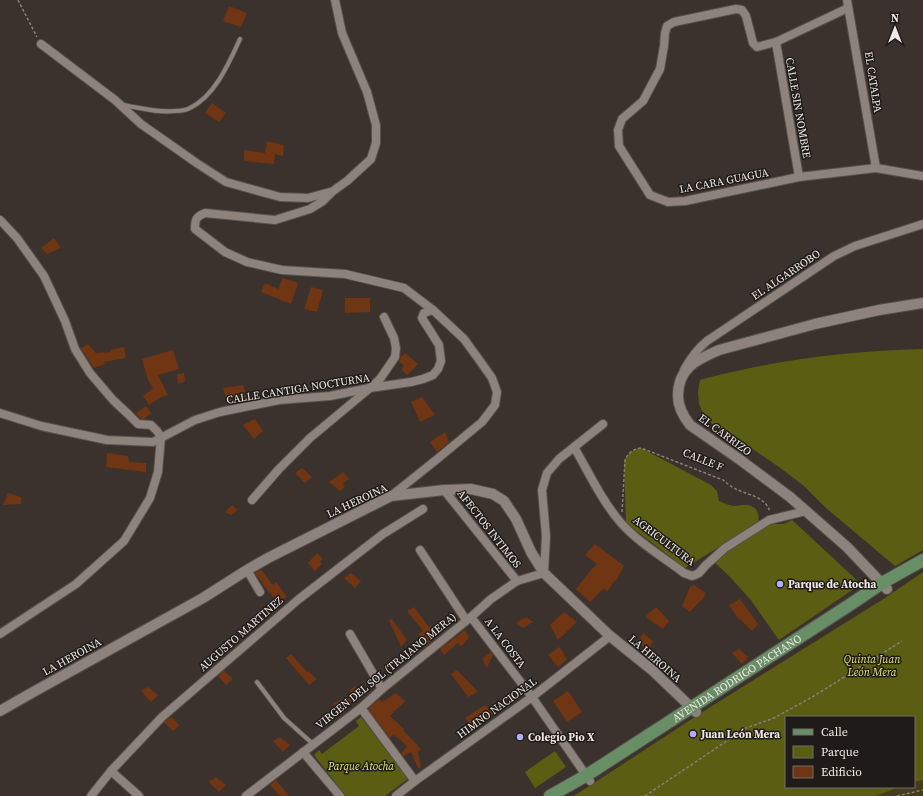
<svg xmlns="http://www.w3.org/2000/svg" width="923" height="796" viewBox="0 0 923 796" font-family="'Source Serif 4',serif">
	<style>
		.green { fill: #5b5e12; fill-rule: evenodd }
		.sand { fill: #443c1b }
		.building { fill: #703512 }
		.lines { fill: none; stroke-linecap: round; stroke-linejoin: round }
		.service-casing { stroke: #57504b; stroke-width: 5.5 }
		.minor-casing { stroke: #57504b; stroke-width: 10 }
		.tertiary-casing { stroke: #57504b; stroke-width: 12 }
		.primary-casing { stroke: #57504b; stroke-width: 14 }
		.path { stroke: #877f7b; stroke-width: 1.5; stroke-dasharray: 3 2; stroke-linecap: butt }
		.service { stroke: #8d827c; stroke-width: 4 }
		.minor { stroke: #8d827c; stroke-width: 8 }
		.tertiary { stroke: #8d827c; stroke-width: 10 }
		.primary { stroke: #688e65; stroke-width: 12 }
		.poi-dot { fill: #b3adf9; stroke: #1f1b18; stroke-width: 1.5 }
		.labels { text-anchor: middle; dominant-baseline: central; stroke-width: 3; stroke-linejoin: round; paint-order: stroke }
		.street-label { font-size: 11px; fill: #efe8e5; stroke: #1f1b18 }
		.poi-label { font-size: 11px; font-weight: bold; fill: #efe8e5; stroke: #1f1b18; text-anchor: start }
		.park-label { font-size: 11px; font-style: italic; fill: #e1e76a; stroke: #1f1b18 }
	</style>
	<rect width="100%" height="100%" fill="#3b322d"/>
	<g class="green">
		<path d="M923,349V550L895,566L826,508L804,486L779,467L747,445L716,428L704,415L699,404L698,392L700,380C773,360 848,351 923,349Z"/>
		<path d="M639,448H641L711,485L717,491L719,501C724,503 730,506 734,506C738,506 742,504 747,505C757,506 760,514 758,523L685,568L626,523L624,463C626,454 631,451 639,448Z"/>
		<polygon points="792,520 861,584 779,640 750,599 729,576 712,560 768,524 784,524"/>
		<path d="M923,572V796H574L704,711L885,598ZM786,717H914V787H786Z"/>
		<polygon points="361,717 408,779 385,796 346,796 314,755 319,750 322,754 359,726 356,721"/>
		<polygon points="555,751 566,767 535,788 525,772"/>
	</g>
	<polygon class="sand" points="923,780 923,796 876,796 899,787 914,787 914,782"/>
	<g class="building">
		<polygon points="229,6 247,13 241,27 223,21"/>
		<polygon points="212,103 226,113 219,122 205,113"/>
		<polygon points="267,141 284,145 283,156 275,154 274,164 244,161 244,150 265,153"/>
		<polygon points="54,238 61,248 47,254 41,248"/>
		<polygon points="283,278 298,283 291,304 261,292 265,283 278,289"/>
		<polygon points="311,287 323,290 317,312 304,309"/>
		<polygon points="345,298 370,298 370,312 345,313"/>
		<polygon points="88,344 96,353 111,352 110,350 124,347 126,358 104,362 105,364 94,368 81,348"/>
		<polygon points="173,350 179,369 158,375 168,395 161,397 149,405 143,396 153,388 148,380 142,359"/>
		<polygon points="405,353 418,364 407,375 401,369 404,366 399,361 400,358"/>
		<polygon points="184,373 185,381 178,384 177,374"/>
		<polygon points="243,385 247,398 227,402 223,388"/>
		<polygon points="422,397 435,415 420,422 411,402"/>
		<polygon points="146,406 151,413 144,419 141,419 136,413"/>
		<polygon points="255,419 263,431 254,439 243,425"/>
		<polygon points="445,432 449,442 437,452 430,442"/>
		<polygon points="107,453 128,456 129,462 146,463 146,472 106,467"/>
		<polygon points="302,468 312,477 305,483 295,473"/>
		<polygon points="343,472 349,479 343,483 345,487 340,491 329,482"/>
		<polygon points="8,493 21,497 21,504 3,505"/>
		<polygon points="232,505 238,510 231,515 225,512"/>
		<polygon points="595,544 624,566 616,581 615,580 607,592 604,588 590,602 576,589 588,574 588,573 597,564 585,555"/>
		<polygon points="317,553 323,559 320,561 322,564 315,571 308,563"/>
		<polygon points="260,570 261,570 273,585 276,582 287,597 278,602 267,590 255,573"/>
		<polygon points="351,573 361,581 355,588 344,578"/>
		<polygon points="694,585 706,593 702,601 701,600 690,612 682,606 690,587"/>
		<polygon points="740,599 758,624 752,631 740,619 739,620 729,605"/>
		<polygon points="414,607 429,627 430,627 437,634 428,644 418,634 423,631 407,611"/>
		<polygon points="656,607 669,621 663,629 645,617"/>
		<polygon points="564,612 577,622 558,640 550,625"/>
		<polygon points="526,617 533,622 523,628 516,623"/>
		<polygon points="392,619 407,640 401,647 389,620"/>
		<polygon points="465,630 469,637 464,644 460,646 458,643 444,655 440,649"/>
		<polygon points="643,633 653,641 647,652 639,640"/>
		<polygon points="559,647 564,653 563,654 567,659 558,667 548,655"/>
		<polygon points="739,649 748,657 742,664 732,653"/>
		<polygon points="491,652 493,655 487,668 482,659"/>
		<polygon points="291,654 307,672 308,671 317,679 309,685 286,658"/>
		<polygon points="457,670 478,692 468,697 451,674"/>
		<polygon points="224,671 233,679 226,685 218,676"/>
		<polygon points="355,686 358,690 361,688 362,691 360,693 361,694 355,699 355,698 343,709 338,711 333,704 351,694 350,690"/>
		<polygon points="148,687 158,695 151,702 141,691"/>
		<polygon points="568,691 582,712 567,722 553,701"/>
		<polygon points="396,693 405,701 390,716 404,729 403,730 421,749 418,752 421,768 418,768 411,752 403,756 401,753 407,747 401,740 393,735 390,738 368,709 379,699 382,702"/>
		<polygon points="485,705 495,713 485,720 484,719 473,727 465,718"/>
		<polygon points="171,717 180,725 173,731 164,722"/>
		<polygon points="280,737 290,745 283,752 273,741"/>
		<polygon points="216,777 226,785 219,792 209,782"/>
		<polygon points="276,780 289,796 280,796 270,785"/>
	</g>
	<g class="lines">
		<g class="service-casing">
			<g id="service">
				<path d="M123,105C140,108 158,113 175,111C180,111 186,110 190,108C215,96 229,63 240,39"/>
				<polyline points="257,682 284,718 313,744"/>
			</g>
		</g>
		<g class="minor-casing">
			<g id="minor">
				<path d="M335,0L342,33L367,92L376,125V143L371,159L347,181L333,191L323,201L310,209L275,220L205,213C196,217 195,219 195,229L225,252L247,262L282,270L345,274L404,288L433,310L464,339L480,361L492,378L497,392L495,405L482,422L436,460L391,496"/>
				<polyline points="847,0 876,168"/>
				<polyline points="848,8 776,42 757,47 753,43 746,16 742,10 736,9 674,22 667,26 665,33 664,46 660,69 643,101 622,119 618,130 619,146 650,195 668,202 685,201 799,177 876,168 923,176"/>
				<polyline points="776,42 799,177"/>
				<polyline points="41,44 115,100 141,124 198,164 226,182 280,197 308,198 330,192"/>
				<polyline points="0,220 17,238 44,276 65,321 75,349 90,373 113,400 128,414 138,424 151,425 157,431 161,437 158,472 150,498 124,541 76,584 0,634"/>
				<path d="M684,370C690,359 697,349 707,341L834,256L855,246L923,224"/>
				<polyline points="0,413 41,426 107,440 153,442 195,420 220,412 279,400 330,396 370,388 411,382 423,379 433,375 438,369 441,361 439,345 422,318 424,313 433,310"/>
				<path d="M574,447C589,473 602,501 621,523C639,543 663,557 684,573L692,576L695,575L699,573L706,565L725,548L769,520L806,511"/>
				<polyline points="444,490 517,581"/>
				<polyline points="252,500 279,469 310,438 370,388 380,379 395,357 396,348 394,338 384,317"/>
				<polyline points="420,550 466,620"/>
				<polyline points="247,570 260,592"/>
				<polyline points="471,617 532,697 590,781"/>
				<polyline points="350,634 382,689"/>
				<polyline points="361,708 415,781"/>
				<polyline points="303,752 340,796"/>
				<polyline points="111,771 139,796"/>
				<polyline points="91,796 111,771 162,717 299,599 383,534 423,509"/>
				<polyline points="246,796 361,708 382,689 471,617 491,599 517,581 544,573 546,536 542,490 547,473 559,459 603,424"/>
				<polyline points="396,796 415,781 532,697 610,636"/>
			</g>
		</g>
		<g class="tertiary-casing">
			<g id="tertiary">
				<path d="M887,589L847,547L790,497L739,459L690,425C683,416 678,407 678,396C678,368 696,360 719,350L815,324L879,310L923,303"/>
				<polyline points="0,711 35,691 203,598 247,570 268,558 391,496 444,490 471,489 493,494 504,501 516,519 531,552 544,573 610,636 651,669 696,712"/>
			</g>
		</g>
		<g class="primary-casing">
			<g id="primary">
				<path id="s1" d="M550,796L587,775L851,604L882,583L923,560"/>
			</g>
		</g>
		<g class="path">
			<polyline points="18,0 37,37"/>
			<path d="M622,512L625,460C628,453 633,449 641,448L723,480C727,483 730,486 734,488C746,495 766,496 770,512"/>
			<polyline points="645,796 746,728 774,718 814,696 902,641"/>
			<polyline points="897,796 923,790"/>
		</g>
		<use href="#service" class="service"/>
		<use href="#minor" class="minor"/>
		<use href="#tertiary" class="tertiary"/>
		<use href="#primary" class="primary"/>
	</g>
	<g class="poi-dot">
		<circle cx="780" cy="584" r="4"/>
		<circle cx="693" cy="734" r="4"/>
		<circle cx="520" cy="737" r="4"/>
	</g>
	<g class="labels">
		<g class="street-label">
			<text transform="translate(873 82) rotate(81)">EL CATALPA</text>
			<text transform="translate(798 108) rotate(80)">CALLE SIN NOMBRE</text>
			<text transform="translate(724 181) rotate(-11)">LA CARA GUAGUA</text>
			<text transform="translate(786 275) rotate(-34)">EL ALGARROBO</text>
			<text transform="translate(298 389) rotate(-9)">CALLE CANTIGA NOCTURNA</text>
			<text transform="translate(725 435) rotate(36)">EL CARRIZO</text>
			<text transform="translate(703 460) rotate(22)">CALLE F</text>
			<text transform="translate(357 501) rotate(-25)">LA HEROINA</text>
			<text transform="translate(489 529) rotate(52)">AFECTOS INTIMOS</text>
			<text transform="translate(664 541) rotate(37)">AGRICULTURA</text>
			<text transform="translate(241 634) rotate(-41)">AUGUSTO MARTINEZ</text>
			<text transform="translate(505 643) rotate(53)">A LA COSTA</text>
			<text transform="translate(72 657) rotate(-29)">LA HEROINA</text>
			<text transform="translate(655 659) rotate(41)">LA HEROINA</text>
			<text transform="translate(386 671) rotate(-39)">VIRGEN DEL SOL (TRAJANO MERA)</text>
			<text stroke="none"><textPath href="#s1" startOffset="221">AVENIDA RODRIGO PACHANO</textPath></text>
			<text transform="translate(497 708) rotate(-36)">HIMNO NACIONAL</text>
		</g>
		<g class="poi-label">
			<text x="788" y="584">Parque de Atocha</text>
			<text x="701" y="734">Juan León Mera</text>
			<text x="528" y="737">Colegio Pio X</text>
		</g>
		<g class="park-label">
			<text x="872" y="659">Quinta Juan<tspan x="872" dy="13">León Mera</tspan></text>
			<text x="361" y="766">Parque Atocha</text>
		</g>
	</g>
	<rect x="785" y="716" width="130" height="72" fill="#1f1b18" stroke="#726d6a"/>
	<rect x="793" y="729" width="20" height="6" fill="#688e65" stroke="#726d6a"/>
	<text x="821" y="736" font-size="12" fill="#efe8e5">Calle</text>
	<rect x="793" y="746" width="20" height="12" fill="#5b5e12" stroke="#726d6a"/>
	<text x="821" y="756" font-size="12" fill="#efe8e5">Parque</text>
	<rect x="793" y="766" width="20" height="12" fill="#703512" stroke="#726d6a"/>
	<text x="821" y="776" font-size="12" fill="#efe8e5">Edificio</text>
	<g transform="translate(895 28)" stroke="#1f1b18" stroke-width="3" paint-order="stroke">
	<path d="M0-3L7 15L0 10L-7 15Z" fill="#efe8e5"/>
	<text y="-6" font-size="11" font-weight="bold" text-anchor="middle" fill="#efe8e5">N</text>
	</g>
</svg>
